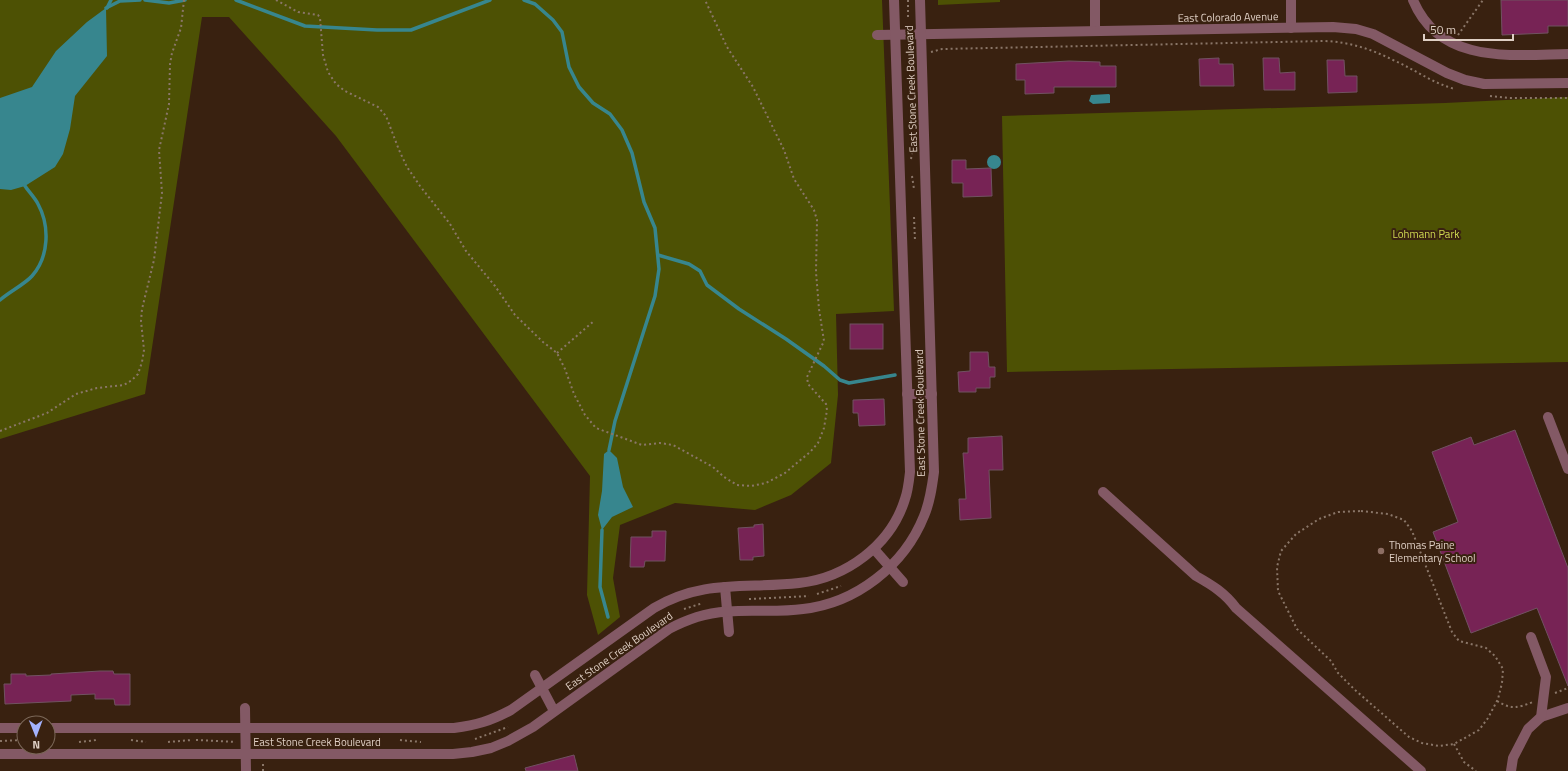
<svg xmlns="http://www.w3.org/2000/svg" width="1568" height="771" viewBox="0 0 1568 771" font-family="'Titillium Web',sans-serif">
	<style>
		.green { fill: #4d5104 }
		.water { fill: #37868e }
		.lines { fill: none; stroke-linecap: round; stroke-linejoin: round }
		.stream { stroke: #37868e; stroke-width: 3.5 }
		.building { fill: #772355; stroke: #715261 }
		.path { stroke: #8a7668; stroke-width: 2; stroke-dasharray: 2 3; stroke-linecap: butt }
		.minor { stroke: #835965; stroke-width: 10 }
		.education-dot { fill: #8d6e63; stroke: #392110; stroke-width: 1.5 }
		.labels { text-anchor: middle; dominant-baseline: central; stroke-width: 4; stroke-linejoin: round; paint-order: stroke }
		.street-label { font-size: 11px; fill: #dfcfc4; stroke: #392110 }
		.park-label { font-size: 11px; fill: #d0da50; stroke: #392110 }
		.poi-label { font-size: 11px; fill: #dfcfc4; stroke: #392110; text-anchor: start }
	</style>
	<rect width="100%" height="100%" fill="#392110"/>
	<g class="green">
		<polygon points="0,0 882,0 894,311 836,314 838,395 831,463 791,495 755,510 675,503 620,525 613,578 620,617 598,635 587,595 590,476 336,136 229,17 202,17 145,394 0,439"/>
		<polygon points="938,0 1000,0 1000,2 938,5"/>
		<polygon points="1568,97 1568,362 1007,372 1002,116 1445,103"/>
	</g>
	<g class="water">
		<polygon points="106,8 107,56 75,96 70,129 63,154 55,167 25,186 11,190 0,189 0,98 32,87 56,51 87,22"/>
		<polygon points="1109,94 1110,95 1110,103 1093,104 1089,101 1091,95"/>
		<circle cx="994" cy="162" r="7"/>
		<polygon points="609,450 617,458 623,487 633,507 612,517 602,530 598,515 602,491 604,454"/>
	</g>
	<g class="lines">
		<g class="stream">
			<polyline points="145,0 169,3 185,0"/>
			<polyline points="236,0 305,26 377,30 411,30 490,0"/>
			<polyline points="524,0 535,4 553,20 562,32 569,67 579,87 593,103 610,114 622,130 632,153 644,202 655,228 659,269 655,296 615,421 609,450"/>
			<polyline points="106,8 120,1 140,0"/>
			<polyline points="107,8 111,0"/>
			<polyline points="658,255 689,264 700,271 707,285 739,309 786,339 824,366 840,380 849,383 895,375"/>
			<path d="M0,300C9,292 25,284 32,276C49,257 50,226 38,204C35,198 29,192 25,186"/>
			<polyline points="602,530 600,587 608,617"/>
		</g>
	</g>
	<g class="building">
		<polygon points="1501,0 1568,0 1568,26 1548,26 1548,33 1502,35"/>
		<polygon points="1219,58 1219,64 1233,64 1234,86 1200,86 1199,59"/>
		<polygon points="1263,58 1279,58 1280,73 1295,72 1295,90 1264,90"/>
		<polygon points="1327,60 1344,60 1345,76 1357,76 1357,92 1328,93"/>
		<polygon points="1069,61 1100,62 1100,66 1116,66 1116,87 1054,87 1054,93 1025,94 1025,80 1016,80 1016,64"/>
		<polygon points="952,160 966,160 966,169 991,168 992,196 963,197 963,183 952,183"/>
		<rect x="850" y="324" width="33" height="25"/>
		<polygon points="970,352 988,352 989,367 995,367 995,377 990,377 990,388 976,388 976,392 959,392 958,372 970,371"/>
		<polygon points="884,399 885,425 859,426 858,413 853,413 853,400"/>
		<polygon points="1515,430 1568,568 1568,686 1537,608 1471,633 1433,532 1458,522 1432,452 1471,437 1474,445"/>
		<polygon points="1002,436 1003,470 989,470 991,518 960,520 959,499 966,499 963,453 968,453 968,438"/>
		<polygon points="763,524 764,556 753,557 753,560 740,560 738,528 754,527 754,525"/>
		<polygon points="652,531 666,531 665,561 645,561 644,567 630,567 631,537 652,537"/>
		<polygon points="100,671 113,671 114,674 130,674 130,705 115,705 114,699 95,699 95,694 71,695 71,701 5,704 4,684 11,684 11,674 26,674 26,676 51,675 51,674"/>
		<polygon points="574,755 578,771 526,771 525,768"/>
	</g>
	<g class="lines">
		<g class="path">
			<polyline points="276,0 298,12 318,15 320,18 323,55 328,72 336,84 345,91 378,107 386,116 399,150 407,167 420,186 450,224 466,251 495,286 515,315 543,342 557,353 565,369 574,394 585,415 596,428 642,445 660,443 673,445 713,467 724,477 737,485 751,486 766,483 785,473 810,452 818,443 824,428 827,410 826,404 808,384 807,377 824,341 819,309 816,272 817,220 814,210 794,179 784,150 753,87 727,47 705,0"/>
			<polyline points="908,0 908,18"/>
			<polyline points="1458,35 1483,0"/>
			<path d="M931,52L942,49L1325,41C1349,42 1371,49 1393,60C1414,69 1432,83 1455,89"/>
			<polyline points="1490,96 1509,98 1568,98"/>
			<polyline points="911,159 913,148"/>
			<polyline points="912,176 914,189"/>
			<polyline points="914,217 915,241"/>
			<polyline points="557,353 594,321"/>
			<polyline points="0,431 47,413 76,394 97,388 124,385 132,380 138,374 142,362 144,350 141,321 142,309 154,260 162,193 159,150 169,104 170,64 172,53 181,28 184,0"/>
			<polygon points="1361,511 1388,514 1404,520 1412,531 1452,632 1459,641 1486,648 1495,656 1503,669 1502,683 1498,699 1488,718 1479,730 1454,744 1439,746 1422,743 1409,737 1355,690 1338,673 1331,661 1297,629 1278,591 1277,567 1281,551 1296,534 1319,519 1338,512"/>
			<polyline points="817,594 841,586"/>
			<polyline points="749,599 809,596"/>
			<polyline points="684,609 703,603"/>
			<polyline points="610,656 620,650"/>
			<polyline points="1555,693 1568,688"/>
			<path d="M1497,701C1512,710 1517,708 1533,702"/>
			<polyline points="475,739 508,727"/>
			<polyline points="131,740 146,742"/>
			<polyline points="196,740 236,742"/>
			<polyline points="314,740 326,742"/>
			<polyline points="400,740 421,742"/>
			<polyline points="0,741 24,740"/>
			<polyline points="256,741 310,740"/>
			<polyline points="79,742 97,740"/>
			<polyline points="168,742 192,740"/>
			<polyline points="352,742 377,740"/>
			<polyline points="1454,744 1464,762 1476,771"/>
			<polyline points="263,764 263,771"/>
		</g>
		<g class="minor">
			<polyline points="1095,0 1095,31"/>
			<polyline points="1291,0 1291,28"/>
			<path d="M1413,0C1440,65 1512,55 1568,54"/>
			<polyline points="877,35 1333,27 1356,29 1373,34 1447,73 1465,80 1484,84 1568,83"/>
			<polyline points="907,394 932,394"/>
			<polyline points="1548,417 1568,469"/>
			<path d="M1103,492L1196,576C1212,585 1225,593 1236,608L1421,771"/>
			<polyline points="874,549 903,582"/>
			<polyline points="725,587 729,632"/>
			<polyline points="535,675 554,711"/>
			<polyline points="245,708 246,771"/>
			<polyline points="1541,717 1568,708"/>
			<polyline points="0,728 24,728"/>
			<path d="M48,728H454C477,725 490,721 511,710L654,608C703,579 746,589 799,583C846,578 891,545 905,499C908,491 909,481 910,472L894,0"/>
			<path d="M0,754H453L472,752L491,748L508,741L533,727L669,629C678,624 688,620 697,617C731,606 768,614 803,609C856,603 904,566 924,516C930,502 932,487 934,472L920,0"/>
			<polyline points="1511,771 1513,758 1528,729 1541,717 1546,677 1531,637"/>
		</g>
	</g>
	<circle class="education-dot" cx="1381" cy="551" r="4"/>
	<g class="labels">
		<g class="street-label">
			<text transform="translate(1228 17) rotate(-1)">East Colorado Avenue</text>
			<text transform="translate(911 89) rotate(-92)">East Stone Creek Boulevard</text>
			<text transform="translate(920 413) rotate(-91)">East Stone Creek Boulevard</text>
			<text transform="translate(619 651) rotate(-35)">East Stone Creek Boulevard</text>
			<text x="317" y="742">East Stone Creek Boulevard</text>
		</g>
		<g class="park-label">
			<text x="1426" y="234">Lohmann Park</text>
		</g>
		<g class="poi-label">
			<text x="1389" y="545">Thomas Paine<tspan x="1389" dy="13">Elementary School</tspan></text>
		</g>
	</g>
	<g transform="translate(36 735) rotate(179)"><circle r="19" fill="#392110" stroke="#7b6758"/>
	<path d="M0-3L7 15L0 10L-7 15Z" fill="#a3b2fd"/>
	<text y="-6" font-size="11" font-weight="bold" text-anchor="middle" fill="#dfcfc4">N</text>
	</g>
	<path d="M1424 34v6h89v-6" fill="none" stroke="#dfcfc4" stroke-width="2"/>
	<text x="1430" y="34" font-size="12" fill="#dfcfc4" stroke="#392110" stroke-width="3" paint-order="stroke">50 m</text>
</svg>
